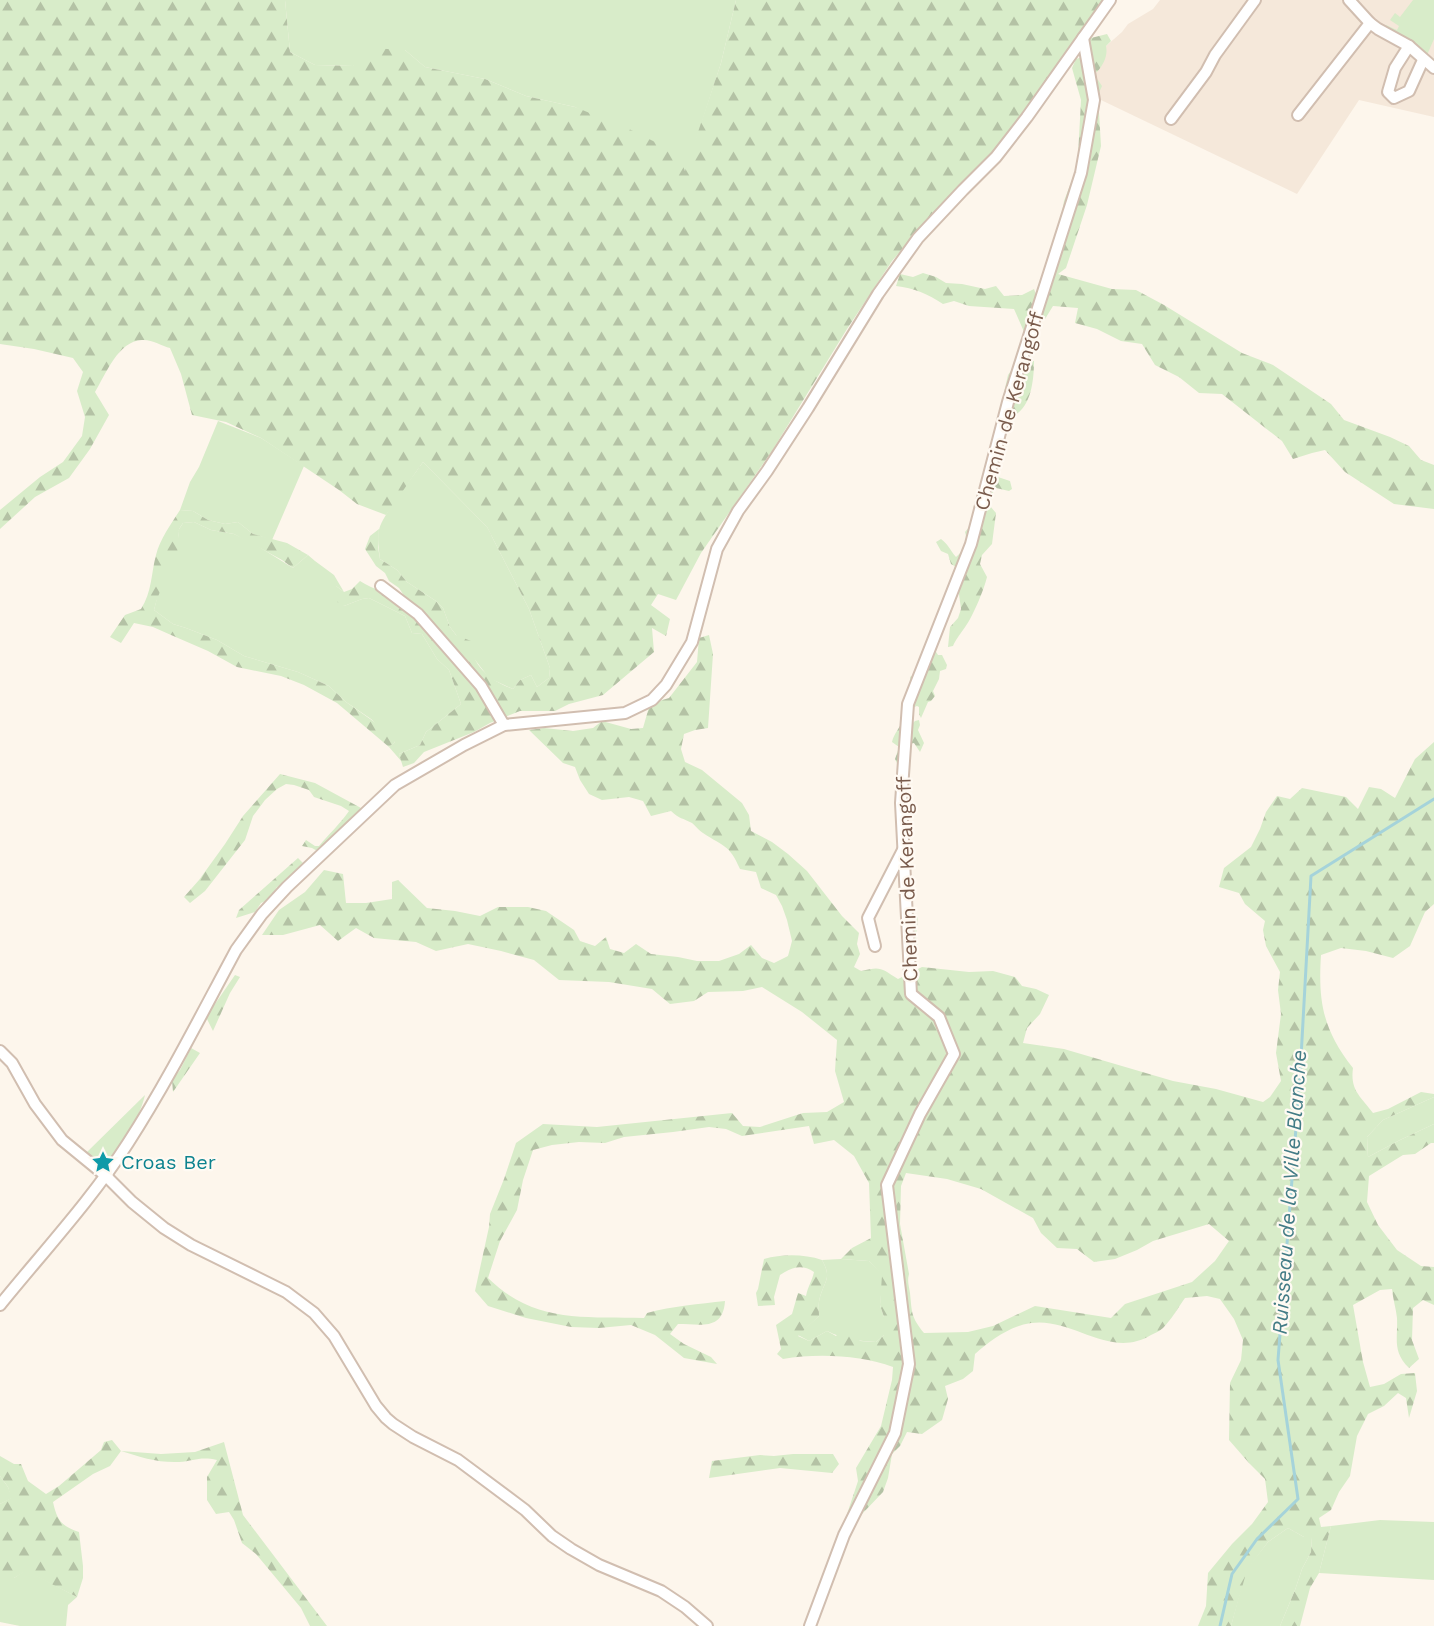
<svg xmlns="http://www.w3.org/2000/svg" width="1434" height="1626" viewBox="0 0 1434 1626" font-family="'Work Sans',sans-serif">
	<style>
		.residential { fill: #f5e8da }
		.grass { fill: #d8ecc9 }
		.forest { fill: url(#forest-firs); fill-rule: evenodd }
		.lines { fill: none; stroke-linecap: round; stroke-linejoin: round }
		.stream { stroke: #a5d3da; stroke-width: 3 }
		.minor-casing { stroke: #d1beb0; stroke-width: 14 }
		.minor { stroke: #fff; stroke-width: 10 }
		.labels { text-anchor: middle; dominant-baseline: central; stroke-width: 4.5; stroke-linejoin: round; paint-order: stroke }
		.street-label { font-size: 20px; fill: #7a5c4d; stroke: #fffaf3 }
		.culture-label { font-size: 20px; fill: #0d838f; stroke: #fffaf3; text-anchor: start }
		.water-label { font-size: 21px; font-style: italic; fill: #437c86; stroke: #fffaf3 }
	</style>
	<defs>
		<pattern id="forest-firs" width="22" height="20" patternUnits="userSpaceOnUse" patternTransform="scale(1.5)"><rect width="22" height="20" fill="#d8ecc9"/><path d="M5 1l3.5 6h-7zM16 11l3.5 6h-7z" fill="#b4c2a5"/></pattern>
	</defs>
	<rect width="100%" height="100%" fill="#fdf6ec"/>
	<polygon class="residential" points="1160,0 1434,0 1434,117 1359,100 1297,194 1101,100 1098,95 1092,72 1106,46 1122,32 1128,24 1153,9"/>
	<g class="grass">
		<polygon points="285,0 736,0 721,63 686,171 575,107 526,96 485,79 425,67 405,50 353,66 315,65 290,52"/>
		<polygon points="1413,0 1434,0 1434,39 1427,55 1385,27 1386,25 1397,30 1399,26 1390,20 1395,13 1400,17"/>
		<polygon points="218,421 261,438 304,466 272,540 253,534 238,522 225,524 208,520 193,511 180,510 190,482 199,467"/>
		<path d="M423,462L487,527L529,609L550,668L549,678L537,687L531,675L520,680L513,689L489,678L450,627L443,608L436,601L407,582L397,570L380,559C379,550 377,540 379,530C382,515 413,477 423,462Z"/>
		<polygon points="194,522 211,530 234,534 251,542 293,568 308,555 315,561 334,575 344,592 336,586 344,606 362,599 369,598 405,616 412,633 422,634 437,659 449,670 461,704 426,732 420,745 399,754 402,762 389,747 395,742 371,719 346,702 329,686 298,672 244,656 217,640 186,628 173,624 154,610 158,594 179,544 178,531 183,523"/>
		<path d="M145,1095C139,1121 121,1142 106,1164L101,1165L88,1155L87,1152Z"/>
		<polygon points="1434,1097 1434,1124 1400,1140 1368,1157 1367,1137 1383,1120"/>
		<path d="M841,1259L869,1261L883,1275L880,1305L884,1317V1335L876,1342C859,1341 843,1339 827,1331L809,1341L798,1335L819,1316C819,1310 818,1303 820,1297C825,1280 832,1278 822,1260Z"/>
		<polygon points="0,1476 8,1487 12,1498 0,1504"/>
		<polygon points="1380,1520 1434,1522 1434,1580 1319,1573 1331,1526"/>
		<polygon points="1288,1528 1304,1537 1312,1537 1311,1552 1302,1569 1295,1590 1280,1626 1231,1626 1246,1570 1268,1542"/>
		<polygon points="26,1570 77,1597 68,1605 66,1626 20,1626 0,1622 0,1578 14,1578"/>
	</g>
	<g class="forest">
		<path d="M0,0H285L290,52L315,65L353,66L370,48L405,50L425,67L485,79L526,96L575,107L629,129L677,153L685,171L721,63L736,0H1106L995,154L928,219L892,261L847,329L772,451L701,553L676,600L658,594L651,605L670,619L666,636L652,628L654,652L603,695L569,704L555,711H520L490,723L474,732L424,752L414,763L403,767L399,754L420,745L426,732L461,704L449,670L437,659L422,634L412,633L405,616L369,598L362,599L344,606L334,600L336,586L344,592L352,589L360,581C375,590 388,594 405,597L399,588L389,581L385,573L376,566L365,549L370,536L379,529L378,547L380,559L397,570L407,582L436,601L443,608L450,627L456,635L471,641C471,666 491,681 513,689L520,680L531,675L537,687L549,678L550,668L529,609L487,527L423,462L386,515L357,504L339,490L261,438L226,422L192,415L181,374L170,348C162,346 151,339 142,340C118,341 106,374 95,392L109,415L90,449L69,478L35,497L0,529V510L40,477L63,462L82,436L85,417L77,391L83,372L73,358L34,349L0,344Z"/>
		<path d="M1107,34L1111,41L1106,46C1108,55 1104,64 1097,72H1092L1094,78L1098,80L1102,86L1098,95L1101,146L1087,205L1066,268L1058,274L1112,289L1136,290L1164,305L1242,353L1273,365L1331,404L1344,420L1390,437L1409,446L1421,460L1434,465V509L1394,504L1345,472L1325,450L1312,453L1293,459L1282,441L1222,394L1199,393L1179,377L1155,365L1142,344L1121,341L1097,329L1075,323L1078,308L1053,306L1045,319L1040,318L1025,334L1014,309L969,306L954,301L943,304C928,294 914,288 896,286L900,274L913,277L923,273L936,277L946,283L962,284L985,289L996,286L1004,296L1022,295L1034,289L1037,297L1060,224L1064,201L1075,172L1078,156L1081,100L1072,68L1076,59L1082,57L1087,39Z"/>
		<path d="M1029,360L1034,361C1034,377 1032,402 1018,413C1015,415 1012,415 1008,416L1001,446L1003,455L998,461L995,476L1010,481L1012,489L1009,491L996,488L992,494L990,506L996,513L992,544L982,555L980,564L987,577C984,590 972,619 963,630C959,636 956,639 953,646L948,647L950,627L958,618L961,609L958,587V568L951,564L948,554L941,551L936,542L941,539C948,544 950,550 956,557C964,551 968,540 965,532C967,529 970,527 971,524C975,518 973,511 974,505C975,494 985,494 981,482L991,453V444L995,441L998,421L1003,413V397L1008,375L1017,362L1024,365Z"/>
		<path d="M180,510L193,511L208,520L225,524L238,522L253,534L287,543L308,555L293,568L282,560L234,534L211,530L194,522L183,523C174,536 181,534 179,546C174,568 159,587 154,610L173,624L186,628L217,640L244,656L298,672L329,686L346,702L390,733L395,742L389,747L337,703L304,685L281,676L237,667L208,651L171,635L153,627L134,623L121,643L110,637L125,615L141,609C152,592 151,574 156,555C160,539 171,524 180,510Z"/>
		<path d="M709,635L713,654L708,728L695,730L684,734L681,749L685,762L702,770L742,803L749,815L751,831L772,842L788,854L807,871L842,916L859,933L857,944L860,954L854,967L861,971C881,966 881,968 898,979L922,967L969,972L993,971L1015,977L1022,986L1036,989L1049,995L1040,1014L1027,1028L1023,1043L1064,1049L1173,1081L1216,1089L1263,1102L1270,1097L1281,1081L1276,1053L1281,1014L1278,990L1280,972L1266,946L1263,930L1265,921L1245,904L1239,893L1219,887L1224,868L1251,847L1260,829L1266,812L1277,796L1290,799L1302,788L1346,797L1358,809L1369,787L1381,789L1395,798L1415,759L1434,742V904L1425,912L1410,946L1393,958L1366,951L1341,948L1321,955C1318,1002 1323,1030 1353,1068C1350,1090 1360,1096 1373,1113L1388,1109L1421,1092L1434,1094V1097L1383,1120L1367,1137L1368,1157L1400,1140L1434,1124V1143H1431L1415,1154L1403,1155L1369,1176L1367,1202L1378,1225L1397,1250L1421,1266L1434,1267V1305L1423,1300L1413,1308L1412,1340L1419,1359L1409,1368C1392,1351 1398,1339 1397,1318C1396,1309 1393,1299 1392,1289L1380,1290L1353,1305L1363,1362L1370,1387L1384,1384L1401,1374L1415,1373L1417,1391L1409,1418L1406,1398L1398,1393L1384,1406L1368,1414L1357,1436L1350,1476L1339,1492L1331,1510L1319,1518L1321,1527L1331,1526L1319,1573L1310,1588L1300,1626H1280L1295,1590L1302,1569L1311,1552L1312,1537H1304L1288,1528L1268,1542L1247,1570L1231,1626H1198L1206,1606L1208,1573L1232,1544L1252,1524L1268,1502L1265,1479L1249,1463L1229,1440L1230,1383L1241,1360L1243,1340L1234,1319L1220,1299L1207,1296L1185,1298C1178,1308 1171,1320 1163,1328C1160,1331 1155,1333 1151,1335C1110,1360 1073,1317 1031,1323C1010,1326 991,1340 975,1354L973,1371L963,1379L945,1386L948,1399L942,1420L922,1434L907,1432L900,1446L892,1454L888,1478L883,1492L862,1514L854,1527L843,1526L858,1481L856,1468L881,1426L892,1380L893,1367C861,1355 817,1353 783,1359L777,1354L781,1349L776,1325L792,1314L798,1293L806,1296C808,1286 812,1281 814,1272C802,1264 792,1267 780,1275L774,1297L775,1305L758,1306L756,1293L758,1289L764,1259C782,1254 804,1254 822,1260C832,1278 825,1280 820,1297C818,1303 819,1310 819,1316L798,1336L809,1341L827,1331L836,1336L841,1330L854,1332L860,1341L876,1342L884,1335V1317L880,1305L882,1275L869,1261L841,1259L852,1248L871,1238L869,1183L854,1156L834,1140L814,1144L809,1126L742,1136L726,1129L709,1127L673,1132L624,1137L605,1143L579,1142L552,1145L533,1150L523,1180L517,1210L500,1241L488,1278C535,1324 583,1316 644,1318L647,1313C673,1306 699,1304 725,1301C723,1331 701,1324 678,1324L670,1334L684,1344L711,1357L717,1364L684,1358L655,1335L631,1325L599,1328L571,1327L526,1318L488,1306L475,1291L489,1227L490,1214L504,1179L516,1143L543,1124L597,1127L732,1113L743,1126L760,1127L803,1113L827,1112L844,1102L835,1071L837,1040L802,1012L762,987L743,991L708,992L694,1001L670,1004L652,989L609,982L559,980L534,960L501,951L468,944L436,951L416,942L374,938L356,928L338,941L320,925L283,935H262L279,910L305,892L324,870L343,874L346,903H366L392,899V882L398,880L427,908L455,911L480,916L498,907H528L546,911L574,930L580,941L595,946L606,937L610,949L624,953L636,944L651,954L678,957L697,961H719L739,954L751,945L762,958L774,963L788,956L792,941L787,920L782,906L776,895L761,888L756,872L740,869C729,844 724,847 703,833C698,830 696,826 692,823C683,818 679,819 671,811L651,816L643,801L629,797L602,800L589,794L580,780L575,767L563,763L529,730L544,728L573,731L593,728L602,721L631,729L643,728L649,707L659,701L669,698L697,662L699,638ZM906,1173L947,1179L981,1189L1033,1218L1041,1233L1057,1248L1077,1249L1094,1262L1115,1259L1137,1250L1153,1241L1209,1224L1229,1241L1215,1261L1192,1282L1125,1304L1111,1318L1035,1306L993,1326L968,1332L924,1333C911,1317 912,1313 910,1293C909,1286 907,1281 909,1274L900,1224L901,1186Z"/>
		<path d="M933,647L938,655H942L947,665L946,669L940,671L939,679L933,691L935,696L931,701L928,702L921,718L919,714V707L917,706L911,708V725L915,721L919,720L920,725L918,730L924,743L920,752L914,743L909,744L900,765H898L895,759L899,747L892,742C894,733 900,728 903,720C908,709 911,688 910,677C921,671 927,657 933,647Z"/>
		<path d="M280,774L315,783L361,808V813L354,815C351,823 348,829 339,830L332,841L319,852L312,848L302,846L306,840L315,846H319C329,834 340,824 349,811L341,806L314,797L309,790L294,785L286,784L277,789L265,800L253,816L245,840L205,891L190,903L184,897L199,880L225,844L243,816Z"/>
		<path d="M298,858L305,865C296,872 288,884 277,887L268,900L261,903L255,912L236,918L239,910Z"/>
		<polygon points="913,916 918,917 916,937 918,944 912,947 904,945 903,934"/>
		<polygon points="235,975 240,977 230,993 213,1031 206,1017"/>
		<polygon points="191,1048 200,1053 173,1092 172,1080 180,1070"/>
		<path d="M112,1440L121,1451L161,1454L195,1452L224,1442L243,1515L327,1626H310L301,1608L256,1554L242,1543L234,1520L229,1512L216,1514L207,1500V1477L217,1460C200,1456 194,1461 179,1462C158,1463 140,1457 121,1451L110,1466L93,1474L53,1502C57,1520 61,1526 79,1532L83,1566V1578L77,1597L26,1571L14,1578H0V1504L11,1498L8,1487L0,1476V1456L14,1464H21L28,1481L46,1494L59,1486L101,1450L104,1442Z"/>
		<polygon points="793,1454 833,1454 839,1464 832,1473 780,1468 709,1478 712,1461 760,1455 774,1456"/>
	</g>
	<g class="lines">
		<polyline class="stream" points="1220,1626 1232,1574 1257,1539 1298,1499 1278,1360 1300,1076 1311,876 1434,799"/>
		<g class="minor-casing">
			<g id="minor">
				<polyline points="1349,0 1370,23 1378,29 1409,46 1434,68"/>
				<polyline points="1409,46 1395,68 1388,92 1394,98 1409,91 1423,60"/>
				<polyline points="1298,115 1370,23"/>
				<polyline points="1171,119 1206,72 1215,55 1255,0"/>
				<polyline points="381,586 418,614 481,686 504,725"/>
				<polyline points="875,946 868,918 903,850"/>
				<polyline points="0,1051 12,1063 35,1104 62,1140 106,1176 132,1202 164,1228 191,1245 286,1292 314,1313 334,1336 376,1406 386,1418 393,1424 413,1437 458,1460 525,1510 552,1536 571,1549 599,1565 661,1591 685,1607 707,1626"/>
				<path d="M0,1305C43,1252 92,1199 128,1143C168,1081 201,1015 236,950L262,914L287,887L395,785L464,745L504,725L625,713L652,700L666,685L692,642L717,549L738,511L767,471L808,408L878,294L918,238L963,190L996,157L1027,117L1110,0"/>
				<polyline points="810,1626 844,1535 895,1433 909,1364 887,1185 920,1114 954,1054 939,1017 911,994 901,803 908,704 971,544 1008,402 1081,173 1094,100 1083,38"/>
			</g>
		</g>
		<use href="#minor" class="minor"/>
	</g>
	<defs>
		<g id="sight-bare" transform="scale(1.8)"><path d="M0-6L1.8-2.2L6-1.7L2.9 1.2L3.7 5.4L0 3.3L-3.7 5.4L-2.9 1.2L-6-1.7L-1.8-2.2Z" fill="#0f9aa8" stroke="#fffaf3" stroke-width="2.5" paint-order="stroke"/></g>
	</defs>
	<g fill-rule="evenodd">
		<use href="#sight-bare" x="103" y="1162"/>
	</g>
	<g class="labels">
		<g class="street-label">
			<text transform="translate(1009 411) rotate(-74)">Chemin de Kerangoff</text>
			<text transform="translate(907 879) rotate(-92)">Chemin de Kerangoff</text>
		</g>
		<g class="culture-label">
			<text x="121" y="1162">Croas Ber</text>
		</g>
		<g class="water-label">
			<text transform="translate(1289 1192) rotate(-86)">Ruisseau de la Ville Blanche</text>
		</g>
	</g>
</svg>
